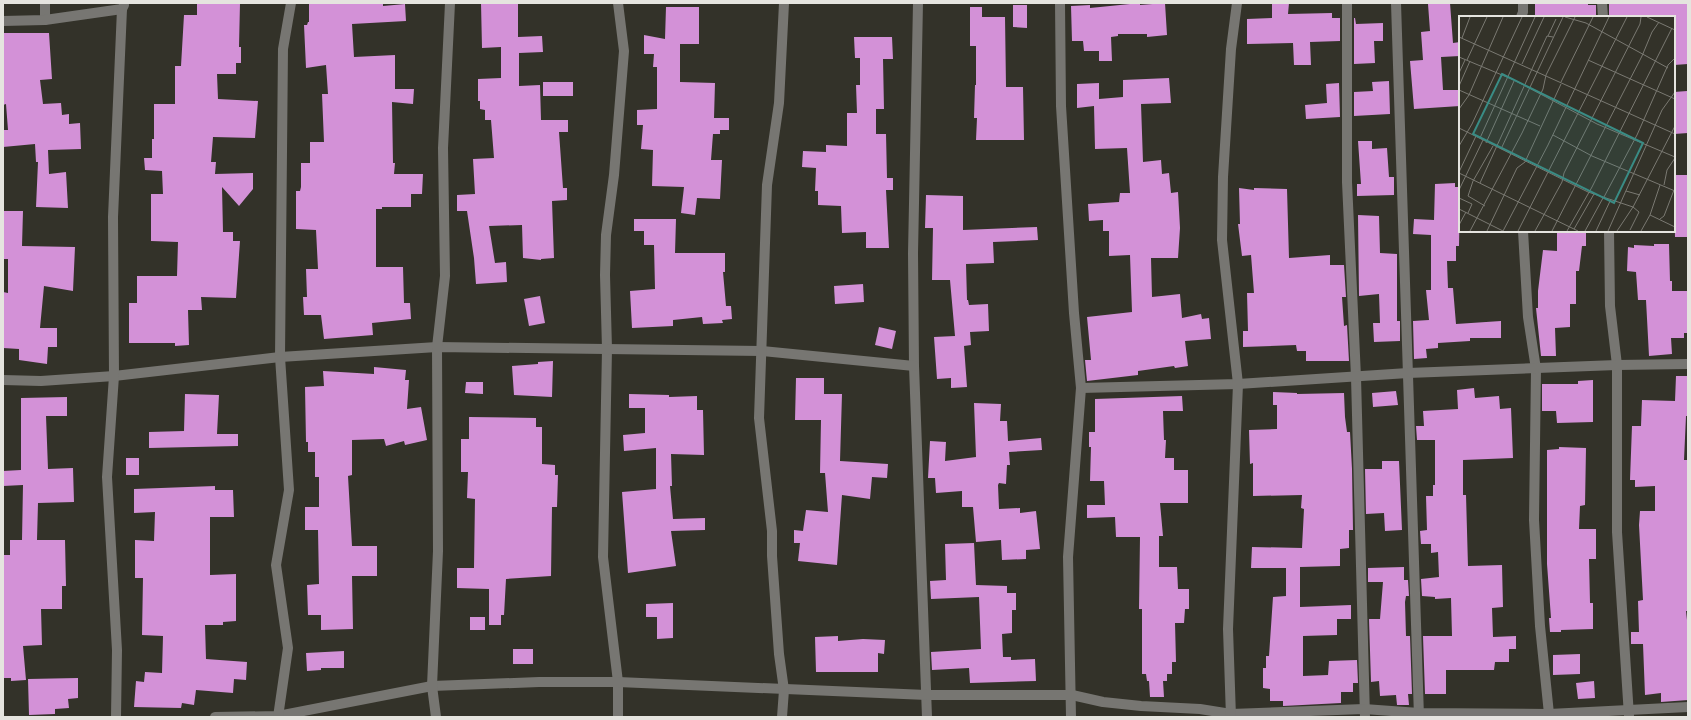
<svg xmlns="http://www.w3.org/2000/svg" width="1691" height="720" viewBox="0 0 1691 720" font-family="Karla,sans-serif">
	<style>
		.building { fill: #d391d7 }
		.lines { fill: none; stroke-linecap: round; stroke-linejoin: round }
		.minor { stroke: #777672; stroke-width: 10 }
		.inset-road { fill: none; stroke: #7a7972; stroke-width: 1 }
		.view { fill: #3a8c85; fill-opacity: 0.15; stroke: #3a8c85; stroke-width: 2 }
		.inset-edge { fill: none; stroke: #e5e4df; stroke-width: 2 }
	</style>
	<rect width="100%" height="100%" fill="#333229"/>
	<g class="building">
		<polygon points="197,3 240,3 239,47 241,47 241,63 236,63 236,74 217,74 218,99 258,101 255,138 213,137 211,162 216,162 215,174 253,173 253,189 239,206 222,187 223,232 233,232 233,241 240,241 236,298 201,297 202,310 188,310 189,345 175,346 175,343 129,343 129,303 137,303 137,276 177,276 178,242 151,241 151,194 163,194 162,171 145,170 144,158 152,158 152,139 154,139 154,104 175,104 175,66 181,66 184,15 197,15"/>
		<polygon points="309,3 383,3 383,6 405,4 406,21 352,24 354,57 395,55 395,89 414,89 413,104 392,102 393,163 395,163 394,174 423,174 422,194 411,194 411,207 382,207 382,209 376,209 376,267 403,267 404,303 410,303 411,319 372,323 373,335 324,339 321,315 304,315 303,297 307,297 306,269 318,269 316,230 296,229 296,191 300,191 301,187 301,163 310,163 310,142 324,142 322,94 328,94 326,65 306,68 304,25 307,25 308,22 309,22"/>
		<polygon points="481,3 518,3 518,37 542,36 543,52 519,53 519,86 540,85 541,120 568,120 568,132 559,132 563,188 567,188 567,200 552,201 554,258 541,259 541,260 523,258 522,225 489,226 495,263 506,262 507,282 476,284 474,258 467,211 457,211 457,195 475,194 473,159 494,158 491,120 485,120 485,110 480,109 480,101 478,101 478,79 501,78 501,47 482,48"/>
		<polygon points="1140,3 1140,5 1165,3 1167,35 1147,37 1147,34 1118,34 1118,36 1111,37 1112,61 1099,61 1099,51 1084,51 1083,41 1072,41 1071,6 1090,5 1090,8"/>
		<polygon points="1272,3 1289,3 1288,14 1332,13 1332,18 1340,18 1340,41 1310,42 1311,65 1294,65 1293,43 1247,44 1247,19 1272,18"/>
		<polygon points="1450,3 1453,43 1460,42 1460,56 1441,57 1443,90 1460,90 1460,106 1414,109 1410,61 1423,60 1421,32 1430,31 1428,4"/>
		<polygon points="1535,3 1588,3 1588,5 1596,5 1596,17 1535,17"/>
		<polygon points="1688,3 1688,64 1674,65 1674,17 1609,17 1609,4"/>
		<polygon points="1013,5 1027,5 1027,28 1013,27"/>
		<polygon points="666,7 699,7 699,44 680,44 680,82 715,83 714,118 729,118 729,130 720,130 720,134 713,134 711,160 722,160 720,199 697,198 695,215 681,213 684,187 652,186 653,150 641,149 643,125 637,125 637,110 657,109 657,67 653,67 654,54 644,54 644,35 665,39"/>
		<polygon points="970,7 982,7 982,17 1005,17 1006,87 1023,87 1024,140 976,140 977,118 974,118 975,85 976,85 976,46 970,46"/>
		<polygon points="1354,18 1355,18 1356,24 1383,23 1383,41 1374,41 1375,63 1354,64"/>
		<polygon points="3,33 49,33 52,79 40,80 43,104 61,103 62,115 69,114 69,124 80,123 81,149 48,150 49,174 66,172 68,208 36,207 38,162 36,162 35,144 3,147 3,130 8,130 6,104 3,105"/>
		<polygon points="854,37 892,37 893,59 883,59 884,109 876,109 876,134 886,134 887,178 893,178 893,190 886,190 889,248 866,248 866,232 842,233 841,206 818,205 818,191 815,191 816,168 802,167 803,151 826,152 826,145 847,146 847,113 857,113 856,85 860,85 860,58 855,58"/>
		<polygon points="1169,78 1171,103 1141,104 1143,162 1161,160 1162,174 1169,173 1171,193 1178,192 1180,228 1178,258 1151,258 1152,297 1180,294 1182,318 1201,314 1202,319 1209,318 1211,339 1185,341 1188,366 1175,368 1174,366 1138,371 1138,375 1087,381 1085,360 1091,360 1087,317 1132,312 1130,255 1109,256 1109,231 1103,231 1103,220 1089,221 1088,204 1119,202 1120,193 1130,193 1127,148 1095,149 1094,106 1077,108 1077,84 1099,83 1099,99 1123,97 1123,80"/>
		<polygon points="1389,81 1390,114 1354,116 1354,92 1373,91 1372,82"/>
		<rect x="543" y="82" width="30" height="14"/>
		<polygon points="1339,83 1340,117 1306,119 1305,105 1327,103 1326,84"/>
		<polygon points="1687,91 1688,133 1674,134 1674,92"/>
		<polygon points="1358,141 1372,141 1372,149 1387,148 1389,177 1394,177 1394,195 1357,196 1357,184 1361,184"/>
		<polygon points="1674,175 1688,175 1688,237 1675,237"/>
		<polygon points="1455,183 1455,187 1460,187 1459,246 1456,246 1456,261 1447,261 1448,288 1453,288 1456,324 1501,321 1501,338 1470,338 1470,341 1438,343 1438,348 1426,349 1427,358 1414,359 1413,321 1429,320 1426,290 1431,290 1431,235 1413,234 1414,219 1434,220 1435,184"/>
		<polygon points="1239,188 1254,190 1254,188 1287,189 1289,258 1330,255 1330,265 1344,265 1346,297 1342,297 1344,326 1347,325 1349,361 1306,361 1306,351 1297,351 1296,345 1243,347 1243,331 1248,331 1247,293 1254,293 1251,255 1242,256 1238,224 1240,224"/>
		<polygon points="926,195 963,196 963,230 1037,227 1038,240 993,242 994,263 966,264 967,300 968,300 969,305 988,304 989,331 970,332 971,345 964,346 967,387 951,388 951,378 937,379 934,337 955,336 950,280 932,280 933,228 925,228"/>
		<polygon points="3,211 23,211 22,246 75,247 73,291 44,286 40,328 57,328 57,347 48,347 47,364 19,360 19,349 3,348 3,292 8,293 8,259 3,259"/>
		<polygon points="1358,215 1379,216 1380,253 1397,254 1397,321 1400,321 1400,341 1374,342 1373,323 1380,323 1379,294 1359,296"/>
		<polygon points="634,219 676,219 675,253 725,253 725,272 723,272 726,306 731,306 732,319 722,320 723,323 703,324 702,317 673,320 673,326 632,328 630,291 655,289 654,245 644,245 644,231 634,231"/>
		<polygon points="1557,231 1586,231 1586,246 1582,246 1579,271 1576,271 1576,304 1570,304 1570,327 1555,328 1556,356 1541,356 1536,308 1538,308 1538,291 1543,250 1557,251"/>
		<polygon points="1654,244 1669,244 1670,281 1672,281 1672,291 1688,291 1688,333 1684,333 1684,338 1671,338 1672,354 1649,356 1646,300 1638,300 1636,272 1627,271 1628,247 1634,248 1634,245 1654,246"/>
		<polygon points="863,284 864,302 835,304 834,286"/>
		<polygon points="540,296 545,323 529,326 524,299"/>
		<polygon points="879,327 896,331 892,349 875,345"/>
		<polygon points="553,361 552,397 514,395 512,366 538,364 538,362"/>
		<polygon points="374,367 406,370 405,380 409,380 407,409 421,407 427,440 405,445 404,441 386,446 384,439 352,440 352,475 348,476 352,546 377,546 377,576 352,576 353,629 321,630 321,615 308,615 307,585 319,584 318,530 305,530 305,507 319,507 319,477 315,477 315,452 308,452 308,442 306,442 305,387 324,386 323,371 374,374"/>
		<polygon points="1676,376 1688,376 1688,416 1686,416 1684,460 1688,460 1688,611 1686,611 1688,629 1688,700 1661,702 1661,693 1645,695 1643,644 1631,644 1631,632 1639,632 1638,601 1643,600 1639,525 1640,511 1655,511 1655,486 1635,487 1635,480 1630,480 1632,426 1641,426 1642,400 1675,401"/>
		<polygon points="796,378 824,378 824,394 842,394 840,461 888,464 887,478 872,477 870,499 842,495 837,565 798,561 800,543 794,543 794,530 803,531 806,510 828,512 825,473 820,473 821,420 795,420"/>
		<polygon points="1593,380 1593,422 1557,423 1556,411 1542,411 1542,384 1578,384 1578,381"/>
		<polygon points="466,382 483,382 483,394 465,393"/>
		<polygon points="1474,388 1475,398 1499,396 1500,409 1511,408 1513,458 1463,460 1463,495 1466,495 1468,566 1502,565 1503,607 1492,608 1493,637 1516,636 1516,649 1509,649 1509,662 1495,662 1494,670 1446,670 1446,694 1425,694 1423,636 1452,636 1451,598 1435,599 1435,597 1422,596 1421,579 1439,577 1438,552 1431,553 1431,544 1421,544 1420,531 1427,530 1426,496 1433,496 1433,485 1435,485 1435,440 1417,440 1416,426 1424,426 1423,411 1458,409 1457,390"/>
		<polygon points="1396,391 1398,405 1373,407 1372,393"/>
		<polygon points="1273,392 1297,393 1297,394 1344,393 1345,417 1347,432 1350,432 1352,469 1353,530 1349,530 1349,548 1340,549 1340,566 1300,567 1300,607 1351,605 1351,619 1337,619 1337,635 1303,636 1303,676 1328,675 1329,661 1357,660 1358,683 1353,683 1353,692 1341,692 1341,703 1283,706 1283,701 1270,701 1270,689 1263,688 1263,668 1266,668 1266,656 1269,656 1273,597 1286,596 1286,568 1251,568 1252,547 1302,548 1304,509 1301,508 1302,495 1253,496 1253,463 1250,464 1249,430 1277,429 1277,405 1273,405"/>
		<polygon points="185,394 219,395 217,434 238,434 238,446 149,448 149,432 184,431"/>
		<polygon points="629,394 669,395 669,397 697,396 697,410 703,410 704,455 671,454 672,486 670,486 673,519 705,518 705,530 671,531 676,566 628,573 622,492 656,489 656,448 624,451 623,435 645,433 645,408 629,408"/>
		<polygon points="1182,396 1183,411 1163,411 1164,440 1166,440 1165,458 1174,458 1174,470 1188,470 1188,503 1160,503 1163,536 1159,536 1159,567 1177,567 1178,589 1189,589 1189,609 1185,609 1184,623 1175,623 1176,662 1172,662 1172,674 1167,674 1167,681 1163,681 1164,697 1150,697 1149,681 1147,681 1146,674 1142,674 1142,609 1139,609 1140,537 1116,537 1115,517 1087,518 1087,505 1105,505 1104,481 1090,481 1091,447 1089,447 1089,432 1095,432 1095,399"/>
		<polygon points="67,397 67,416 46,416 48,469 73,468 74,502 38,503 37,540 65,540 66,586 62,586 62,609 41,609 42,645 23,646 26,680 11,681 11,678 3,678 3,555 10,555 10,540 22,540 23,485 3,486 3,471 21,470 21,398"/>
		<polygon points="974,403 1001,404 1000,421 1007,421 1008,441 1041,438 1042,450 1009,452 1010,465 1007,465 1006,484 999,483 998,485 999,509 1020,508 1020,513 1036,511 1040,549 1026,550 1026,559 1002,560 1001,540 976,542 973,507 962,507 962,491 936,493 935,478 928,478 930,441 946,442 945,461 976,457"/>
		<polygon points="469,417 536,418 536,427 542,427 542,464 555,465 555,475 558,475 557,507 552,507 551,576 506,579 504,615 501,615 501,625 489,625 489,589 457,588 457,568 474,568 475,499 467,498 468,472 461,472 461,439 469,439"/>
		<polygon points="1559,447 1586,448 1585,505 1580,506 1579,529 1596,529 1596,559 1589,559 1590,603 1593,603 1593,629 1561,630 1561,632 1550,632 1549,618 1551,618 1547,564 1547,450 1559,449"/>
		<rect x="126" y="458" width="13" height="17"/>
		<polygon points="1382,461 1399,461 1402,530 1385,531 1384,513 1366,514 1365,469 1382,469"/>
		<polygon points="215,486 215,490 233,490 234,517 210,517 210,575 236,574 236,621 223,622 223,625 205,625 206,659 247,662 246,680 234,679 233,693 196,690 194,705 182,703 181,708 134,707 136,681 144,682 145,672 162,673 163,636 142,635 143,578 135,578 135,540 154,541 155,512 134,513 134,489"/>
		<polygon points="974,543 976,585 1007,586 1007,593 1016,593 1016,610 1012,610 1012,633 1002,634 1003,657 1011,657 1011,660 1035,659 1036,681 970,683 969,668 932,670 931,652 981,649 979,597 931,599 930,581 946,580 945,544"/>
		<polygon points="1404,567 1404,580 1408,580 1409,596 1406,596 1405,602 1406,636 1410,636 1412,694 1408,694 1409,705 1397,705 1396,695 1380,696 1379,681 1371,682 1369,619 1380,619 1383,582 1368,582 1368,568"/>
		<polygon points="673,603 673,638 657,639 657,617 646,617 646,604"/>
		<rect x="470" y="617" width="15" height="13"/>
		<polygon points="838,636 838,641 863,639 885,640 884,654 878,653 878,672 816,672 815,637"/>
		<rect x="513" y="649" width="20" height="15"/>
		<polygon points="344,651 344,668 321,668 321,670 307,671 306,653"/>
		<polygon points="1580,654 1580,674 1553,675 1553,655"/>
		<polygon points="78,678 78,698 68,699 69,708 55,709 55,714 29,715 28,679"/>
		<polygon points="1594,681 1595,698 1578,699 1576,683"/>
	</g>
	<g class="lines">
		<g class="minor">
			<polyline points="45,3 45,20"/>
			<polyline points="618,3 624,51 614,175 606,235 605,275 607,349 603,557 618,682 618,717"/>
			<polyline points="918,3 913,253 914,366 927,717"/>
			<polyline points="1060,3 1061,106 1074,313 1081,388 1068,557 1071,717"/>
			<polyline points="1347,3 1347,182 1356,377 1365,717"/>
			<polyline points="1396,3 1419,717"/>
			<polyline points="1602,3 1603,17"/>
			<polyline points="1521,17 1523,12 1523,3"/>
			<polyline points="3,21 45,20 122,9 124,5"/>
			<polyline points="1523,231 1528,317 1536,369 1534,520 1540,626 1549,714"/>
			<polyline points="1609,231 1610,306 1617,365 1617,532 1629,716"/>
			<polyline points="3,380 41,381 114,376 280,357 437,347 762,351 914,366"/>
			<polyline points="1081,388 1238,384 1408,373 1617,365 1688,364"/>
			<polyline points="116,717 117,650 107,477 114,376 113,217 122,9"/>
			<polyline points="215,717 278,716 432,686 539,682 618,682 927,695 1072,695 1103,702 1141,706 1200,709 1231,714 1364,709 1419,713 1549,714 1688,707"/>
			<polyline points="278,717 288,648 276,565 289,490 280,357 283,49 291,3"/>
			<polyline points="436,717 432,686 438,551 437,347 445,276 443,148 450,3"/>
			<polyline points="782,717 784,690 779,654 772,556 772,531 759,418 767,185 779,103 784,3"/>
			<polyline points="1231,717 1228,629 1238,384 1222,240 1223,177 1231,49 1237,3"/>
		</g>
	</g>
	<g transform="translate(1459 16)">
		<rect width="216" height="216" fill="#333229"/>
		<path class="inset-road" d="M106,1L127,7L209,52M188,1L216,14M89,20L97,3M0,21L216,118M3,22L11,1M0,41L55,64L138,108L216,141M8,44L28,1M129,44L216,83M63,48L85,1M0,57L6,44M102,66L134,1M0,70L11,45M0,74L81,110M0,93L10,79L44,1M0,112L129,176L174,191L216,110M94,119L133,140L216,175M21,122L76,1M27,127L55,65M0,130L13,108L63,1M42,133L104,1M0,156L17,120M0,157L119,215M21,167L88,20L94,21M205,169L208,154L216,142M0,174L24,124M167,175L181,179M145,181L178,119L209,49L216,42M0,182L13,188L9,197M26,190L9,180L14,165L34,130M0,193L44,215M191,199L201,169M201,203L205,200L215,174M0,209L7,196M115,213L135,178M11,215L63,117L84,73L87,59L116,1M28,215L58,152L66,146L102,68M44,215L89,129L150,1M59,215L168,1M76,215L103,166L105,157L181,8L182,1M93,215L183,40L193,16L200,6M108,215L133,171L213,12M126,215L144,182M137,215L152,183M149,215L203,94L216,76M158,215L174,191L180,196L171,214M182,215L191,199L216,211"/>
		<path class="view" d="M43,58L184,127L155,187L14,118Z"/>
		<rect width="216" height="216" class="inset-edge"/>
	</g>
	<rect width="1691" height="720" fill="none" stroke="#e5e4df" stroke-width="8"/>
</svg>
